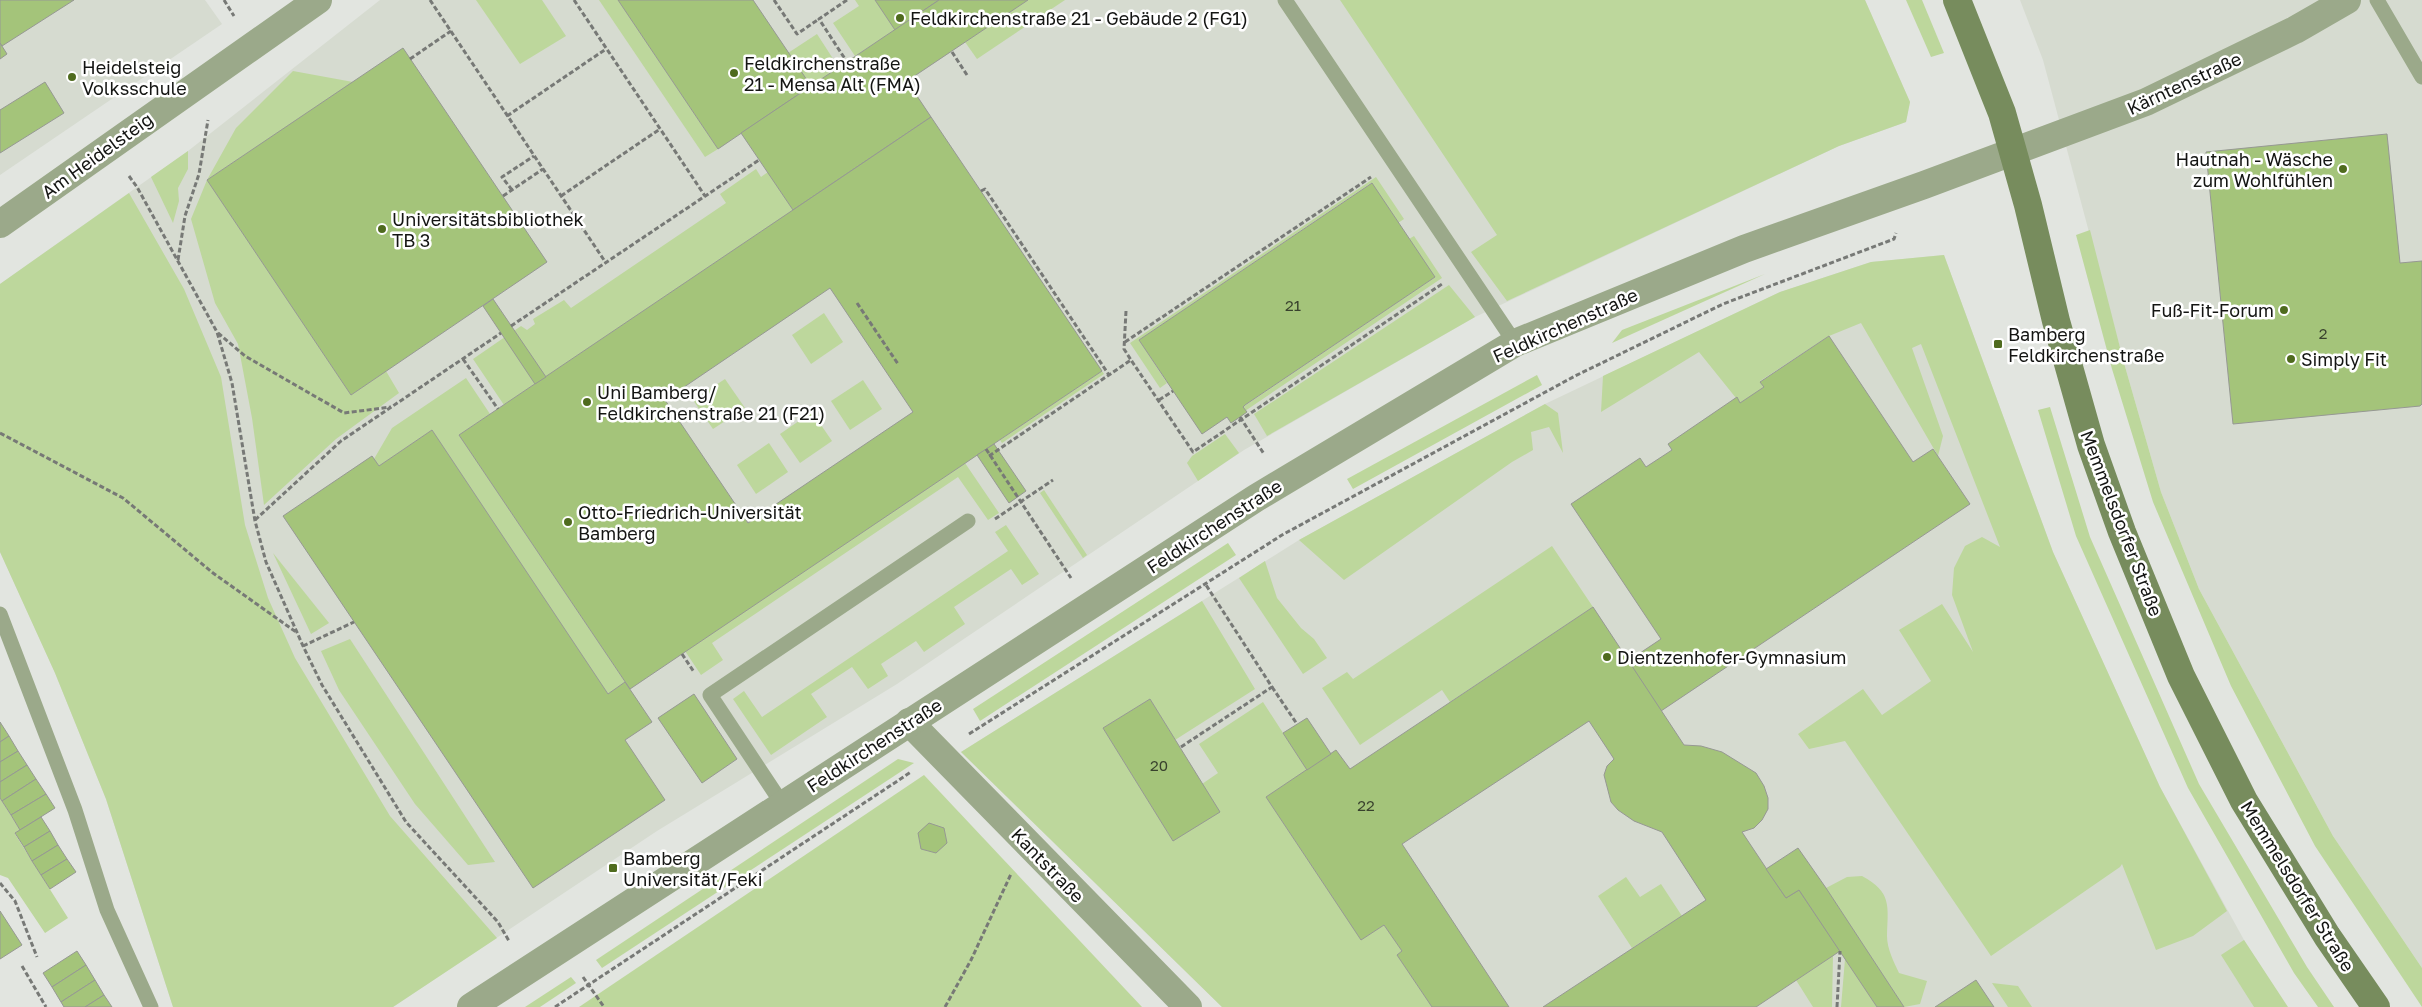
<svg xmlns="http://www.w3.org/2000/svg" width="2422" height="1007" viewBox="0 0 2422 1007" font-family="'Golos Text',sans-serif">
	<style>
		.built { fill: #d6dbd0 }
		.green { fill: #bdd79c }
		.building { fill: #a4c47a; stroke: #969893; fill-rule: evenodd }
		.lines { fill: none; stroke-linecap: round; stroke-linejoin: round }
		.path { stroke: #777976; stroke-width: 3; stroke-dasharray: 5 2.5; stroke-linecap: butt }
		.service { stroke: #9ba98a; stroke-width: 15 }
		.minor { stroke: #9ba98a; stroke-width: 28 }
		.secondary { stroke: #778c5d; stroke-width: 28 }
		.poi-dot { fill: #4f6b1e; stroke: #fff; stroke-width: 2 }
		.labels { text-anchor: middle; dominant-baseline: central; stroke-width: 5; stroke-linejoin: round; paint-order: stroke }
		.number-label { font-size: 15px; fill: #38412d }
		.poi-label { font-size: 18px; fill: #141513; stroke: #fff; text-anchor: start }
		.street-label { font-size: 18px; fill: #141513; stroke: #fff }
	</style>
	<rect width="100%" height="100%" fill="#e2e5e0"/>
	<g class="built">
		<polygon points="0,0 205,0 222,24 0,175"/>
		<polygon points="380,0 1865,0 1910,102 1906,122 1839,146 1475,317 1244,450 897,684 657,831 393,1007 173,1007 106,799 55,673 0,552 0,284 188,151"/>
		<polygon points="2020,0 2422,0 2422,968 2333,836 2199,589 2161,492 2124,363 2043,60"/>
		<polygon points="1944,255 2053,552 2160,787 2244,940 2287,1007 1222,1007 961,752 1299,540 1545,404 1780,292 1871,262"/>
	</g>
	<g class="green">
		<polygon points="476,0 542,0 566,36 520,64"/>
		<polygon points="599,0 618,0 718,149 705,157"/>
		<polygon points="855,0 875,0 895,30 855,56 833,23 859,6"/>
		<polygon points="1028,0 1065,0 977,59 965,42"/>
		<polygon points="1340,0 1865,0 1910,102 1906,122 1839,146 1507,301 1471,252 1497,235"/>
		<polygon points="1906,0 1922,0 1944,53 1931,57"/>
		<polygon points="817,34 839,68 811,86 788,53"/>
		<polygon points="293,71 353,82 207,180 351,395 386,371 399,393 336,439 264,505 252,418 238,344 215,303 191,219 207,180 236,128"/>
		<polygon points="188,151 188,169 178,188 179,201 173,223 151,177"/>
		<polygon points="756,169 761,177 768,172 793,210 504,405 473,359 521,326 527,330 535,324 533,319 564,300 571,308 726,203 720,194"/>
		<polygon points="1376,177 1404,219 1398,223 1371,183 1139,340 1167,383 1160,388 1130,343"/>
		<polygon points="129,193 184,289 221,377 245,525 268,598 295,658 390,816 497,938 393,1007 173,1007 106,799 55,673 0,552 0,284"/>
		<polygon points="2090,230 2124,363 2161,492 2199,589 2333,836 2422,968 2422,1007 2315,846 2231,686 2153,502 2112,369 2076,235"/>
		<polygon points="1414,236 1442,278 1245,411 1243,407 1435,277 1409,239"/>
		<polygon points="1944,255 2053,552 2160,787 2227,911 2193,936 2156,950 2122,864 2120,867 1991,956 1845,741 1809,749 1798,734 1863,689 1882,715 1931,681 1899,630 1942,604 1973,652 1952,595 1954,568 1965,546 1982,537 2000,547 1921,344 1912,348 1943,436 1938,456 1861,323 1829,336 1760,381 1764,387 1740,403 1699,352 1601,412 1603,376 1780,292 1871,262"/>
		<polygon points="1765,274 1612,343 1622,330"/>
		<polygon points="1449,285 1475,317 1267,436 1254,414"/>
		<polygon points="824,313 843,342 811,364 792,335"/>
		<polygon points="1102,371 1104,374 1002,443 1000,440"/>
		<polygon points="1537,375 1542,385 1353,489 1347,479"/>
		<polygon points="466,378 490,414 459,435 625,682 608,694 432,430 379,466 374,459 392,428"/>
		<polygon points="725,379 745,408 713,429 693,400"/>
		<polygon points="863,380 882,409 850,430 831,401"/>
		<polygon points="1545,404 1558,413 1563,453 1549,427 1531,432 1533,450 1512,462 1344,580 1299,540"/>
		<polygon points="2050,407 2090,537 2199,784 2307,967 2334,1007 2318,1007 2294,973 2188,788 2076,536 2038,410"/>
		<polygon points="812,412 832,441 800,463 780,434"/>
		<polygon points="1225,434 1239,453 1198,481 1187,463 1192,456"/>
		<polygon points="769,443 788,472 756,494 737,465"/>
		<polygon points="965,463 999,513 988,520 958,477 712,643 723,660 701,675 685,651"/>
		<polygon points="1044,490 1087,555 1083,558 1040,493"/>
		<polygon points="1006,525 1039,574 1022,585 1011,569 954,607 965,624 924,652 916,641 881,664 888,676 868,689 852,667 811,694 827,717 771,755 733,699 744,691 762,717 1008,551 995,532"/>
		<polygon points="1228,543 1236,555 980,721 973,709"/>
		<polygon points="1552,546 1593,607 1450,702 1442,690 1360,745 1322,688 1347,672 1353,679"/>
		<polygon points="273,553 329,623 311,634"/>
		<polygon points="1265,561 1277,598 1301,628 1314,639 1327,658 1303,674 1239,578"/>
		<polygon points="1202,601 1255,689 1175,740 1150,699 1103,728 1173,841 1202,784 1218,773 1199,744 1263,702 1307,770 1266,797 1361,940 1384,925 1402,951 1397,955 1432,1007 1222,1007 961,752"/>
		<polygon points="350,639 495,862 468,865 415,804 339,690 321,651"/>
		<polygon points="898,759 914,763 602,968 596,960"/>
		<polygon points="924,775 1142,1007 579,1007"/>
		<polygon points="0,798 20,830 15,834 68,918 45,933 8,878 0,875"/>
		<path d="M1862,876C1892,892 1888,906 1887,936C1887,949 1894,962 1899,973L1927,981L1920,1004L1904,1007L1826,888L1847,877Z"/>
		<polygon points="1626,877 1640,897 1661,884 1682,916 1632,948 1598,896"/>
		<polygon points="2244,940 2288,1007 2254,1007 2221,955"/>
		<polygon points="1833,955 1832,1007 1813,1007 1796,980"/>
		<polygon points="1845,959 1877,1007 1841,1007"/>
		<polygon points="571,977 576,983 540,1007 525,1007"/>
		<polygon points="1992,983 2018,986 2032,1007 2008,1007"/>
	</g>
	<g class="building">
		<polygon points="0,0 74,0 2,46 0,43"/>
		<polygon points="618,0 753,0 811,86 718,149"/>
		<polygon points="875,0 939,0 895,30"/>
		<polygon points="939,0 1028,0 907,81 931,117 793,210 741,133"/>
		<polygon points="0,43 7,54 0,59"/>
		<polygon points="403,48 547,262 351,395 207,180"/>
		<polygon points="45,82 64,113 0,153 0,110"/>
		<path d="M931,117L1102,371L630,689L459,435ZM830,288L913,412L748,523L665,400Z"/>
		<polygon points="2387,134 2400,263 2422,261 2422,404 2420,406 2233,424 2206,152"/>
		<polygon points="1372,183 1435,277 1245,405 1243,407 1247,412 1240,417 1231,423 1227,417 1202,434 1139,340"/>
		<polygon points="493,299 546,377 535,384 483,306"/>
		<polygon points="1829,336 1913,462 1933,449 1970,504 1661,711 1628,661 1661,639 1571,504 1640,458 1646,467 1672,450 1668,444 1737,397 1740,403 1764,387 1760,382"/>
		<polygon points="432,430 608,694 625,682 652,722 625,740 665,800 533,888 283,516 372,456 379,466"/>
		<polygon points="994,444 1026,491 1009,503 977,455"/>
		<polygon points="1593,607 1684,745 1701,746 1722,752 1756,773 1764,786 1768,798 1768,809 1762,820 1754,828 1742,832 1786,898 1799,890 1840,951 1756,1007 1543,1007 1706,900 1662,832 1634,821 1618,810 1611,802 1604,775 1607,766 1614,759 1589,721 1402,844 1509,1007 1432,1007 1397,955 1402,951 1384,925 1361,940 1266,797 1336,750 1350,769"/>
		<polygon points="694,694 737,759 702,783 658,718"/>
		<polygon points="1150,699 1220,812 1173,841 1103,728"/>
		<polygon points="1307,718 1331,754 1307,770 1283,733"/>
		<polygon points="0,722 9,736 0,742"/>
		<polygon points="9,736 18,751 0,762 0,742"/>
		<polygon points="18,751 27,765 0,782 0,762"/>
		<polygon points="27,765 36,779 2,801 0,798 0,782"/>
		<polygon points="36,779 46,794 11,815 2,801"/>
		<polygon points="46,794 55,808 20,830 11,815"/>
		<polygon points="41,817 50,831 24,847 15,833"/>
		<polygon points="929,823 944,828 947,843 936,853 921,849 918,833"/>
		<polygon points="50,831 58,845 32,861 24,847"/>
		<polygon points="58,845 67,859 41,875 32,861"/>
		<polygon points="1798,848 1826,888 1904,1007 1877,1007 1799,890 1786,898 1766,869"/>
		<polygon points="67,859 76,872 50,889 41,875"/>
		<polygon points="0,911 22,945 0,959"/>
		<polygon points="77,951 86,965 52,987 43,973"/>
		<polygon points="86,965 95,980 61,1002 52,987"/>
		<polygon points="95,980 104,995 85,1007 64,1007 61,1002"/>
		<polygon points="1976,980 1994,1007 1935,1007"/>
		<polygon points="104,995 112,1007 85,1007"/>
	</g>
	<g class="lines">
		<g class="path">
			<polyline points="224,0 234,16"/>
			<polyline points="430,0 606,263"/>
			<polyline points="574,0 705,196"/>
			<polyline points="774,0 797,34 819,19"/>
			<polyline points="847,0 819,19 847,62"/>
			<polyline points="952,52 967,75"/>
			<polyline points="410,59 451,31"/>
			<polyline points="507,116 606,49"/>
			<polyline points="129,176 137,187 217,332 232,383 255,521 266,562 303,646 322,685 406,822 498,922 509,941"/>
			<polyline points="512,190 502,177 534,156"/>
			<polyline points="981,191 985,189 1109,375"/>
			<polyline points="503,196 543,169"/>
			<polyline points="561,196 660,129"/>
			<polyline points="178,260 185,216 199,174 208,120"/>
			<polyline points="857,303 898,364"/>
			<polyline points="1126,311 1124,349 1131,360"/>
			<polyline points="511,326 759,160"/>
			<polyline points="218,333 245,356 344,413 391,407"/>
			<polyline points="1125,342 1371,177"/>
			<polyline points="463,359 498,409"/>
			<polyline points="1159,400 1173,391"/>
			<polyline points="1240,417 1264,454"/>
			<polyline points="0,433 123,498 213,573 296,632"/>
			<polyline points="986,449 1071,578"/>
			<polyline points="989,456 1131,360 1193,452 1442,284"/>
			<polyline points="995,519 1053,480"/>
			<polyline points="255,520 341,441 501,333"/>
			<polyline points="303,646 354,622"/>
			<polyline points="682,654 694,672"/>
			<polyline points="1272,687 1297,724"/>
			<polyline points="969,734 1282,535 1575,376 1723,304 1894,239 1896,233"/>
			<polyline points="1181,747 1272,687 1206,585"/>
			<polyline points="0,883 15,901 37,957"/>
			<polyline points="22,966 46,1007"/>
			<polyline points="583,977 604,1007"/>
			<polyline points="555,1007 911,772"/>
			<polyline points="945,1007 971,960 1011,874"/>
			<polyline points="1837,1007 1840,951"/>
		</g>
		<g class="service">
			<polyline points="1285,0 1515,343"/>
			<polyline points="2377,0 2422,77"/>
			<polyline points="0,614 75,810 107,910 151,1007"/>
			<polyline points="783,805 710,695 968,521"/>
		</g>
		<g class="minor">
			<polyline points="0,224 318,0"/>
			<polyline points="909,722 1188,1007"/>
			<polyline points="471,1007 1256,498 1515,343 1744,249 1924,185 2146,102 2295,30 2347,0"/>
		</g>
		<polyline class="secondary" points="1957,0 2002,113 2028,205 2056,321 2091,445 2122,532 2181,676 2244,801 2327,936 2376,1007"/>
	</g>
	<g class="poi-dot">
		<circle cx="900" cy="18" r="5"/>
		<circle cx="734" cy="73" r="5"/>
		<circle cx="72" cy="77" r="5"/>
		<circle cx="2343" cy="169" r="5"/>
		<circle cx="382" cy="229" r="5"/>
		<circle cx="2284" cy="310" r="5"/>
		<rect x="1993" y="339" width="10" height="10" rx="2.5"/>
		<circle cx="2291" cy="359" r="5"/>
		<circle cx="587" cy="402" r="5"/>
		<circle cx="568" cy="522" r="5"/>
		<circle cx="1607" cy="657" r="5"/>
		<rect x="608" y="863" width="10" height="10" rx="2.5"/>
	</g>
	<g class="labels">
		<g class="number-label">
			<text x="1293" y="305">21</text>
			<text x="2323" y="333">2</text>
			<text x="1159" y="765">20</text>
			<text x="1366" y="805">22</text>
		</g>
		<g class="poi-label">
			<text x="910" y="18">Feldkirchenstraße 21 - Gebäude 2 (FG1)</text>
			<text x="744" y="63">Feldkirchenstraße<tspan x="744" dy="21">21 - Mensa Alt (FMA)</tspan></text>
			<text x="82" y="67">Heidelsteig<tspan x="82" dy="21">Volksschule</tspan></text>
			<text x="2333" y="159" text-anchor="end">Hautnah - Wäsche<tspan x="2333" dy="21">zum Wohlfühlen</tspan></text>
			<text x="392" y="219">Universitätsbibliothek<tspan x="392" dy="21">TB 3</tspan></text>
			<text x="2274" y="310" text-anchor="end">Fuß-Fit-Forum</text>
			<text x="2008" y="334">Bamberg<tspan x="2008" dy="21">Feldkirchenstraße</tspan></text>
			<text x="2301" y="359">Simply Fit</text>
			<text x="597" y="392">Uni Bamberg/<tspan x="597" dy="21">Feldkirchenstraße 21 (F21)</tspan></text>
			<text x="578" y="512">Otto-Friedrich-Universität<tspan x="578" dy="21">Bamberg</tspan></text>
			<text x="1617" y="657">Dientzenhofer-Gymnasium</text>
			<text x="623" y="858">Bamberg<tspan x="623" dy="21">Universität/Feki</tspan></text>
		</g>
		<g class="street-label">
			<text transform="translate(2184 83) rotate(-25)">Kärntenstraße</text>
			<text transform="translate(97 155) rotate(-36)">Am Heidelsteig</text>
			<text transform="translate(1565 325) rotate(-24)">Feldkirchenstraße</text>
			<text transform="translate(2122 523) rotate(69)">Memmelsdorfer Straße</text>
			<text transform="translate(1214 526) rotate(-33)">Feldkirchenstraße</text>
			<text transform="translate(874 745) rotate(-33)">Feldkirchenstraße</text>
			<text transform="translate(1048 865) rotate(46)">Kantstraße</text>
			<text transform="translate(2298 886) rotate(58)">Memmelsdorfer Straße</text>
		</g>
	</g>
</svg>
